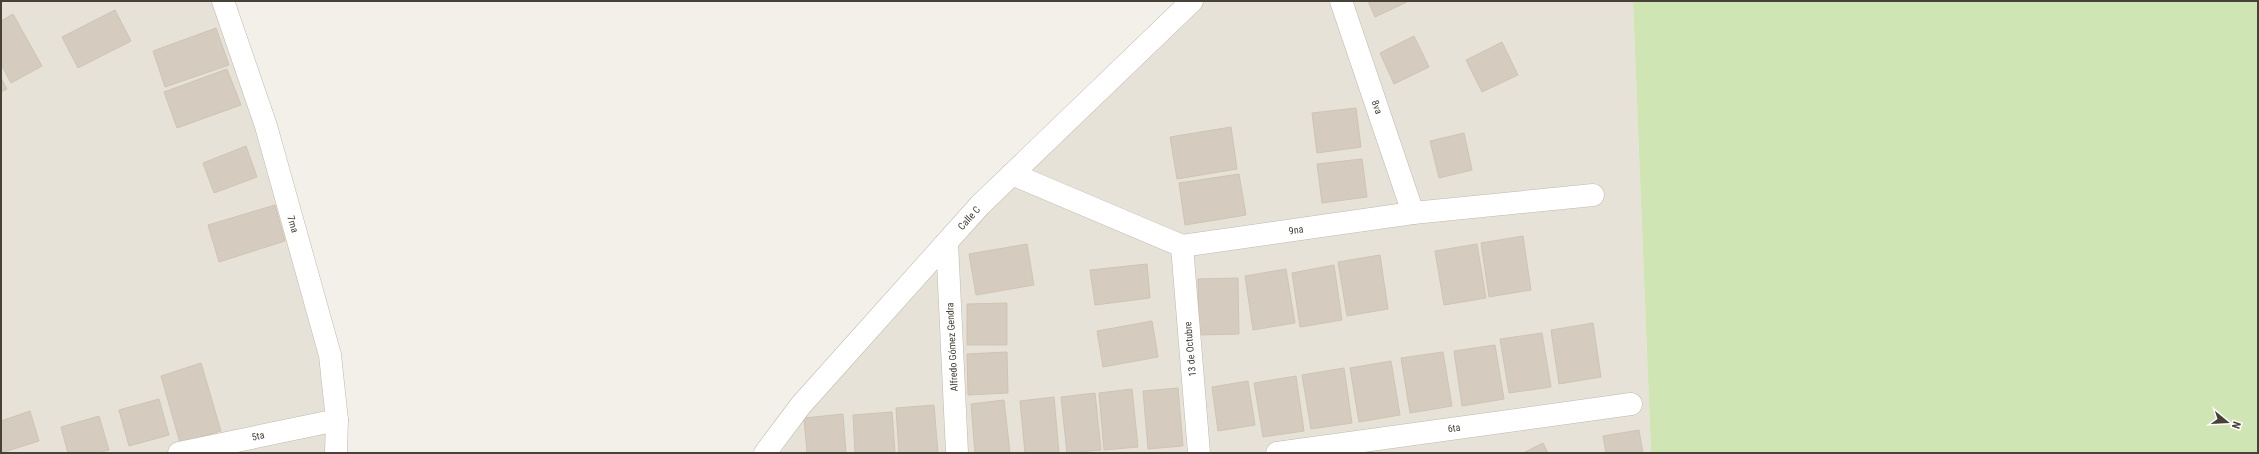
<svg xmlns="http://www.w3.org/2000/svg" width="2259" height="454" viewBox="0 0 2259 454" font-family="'Roboto Condensed',sans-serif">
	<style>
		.residential { fill: #e7e2d7 }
		.green { fill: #cfe5b4 }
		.building { fill: #d5ccbf; stroke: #cfc4b2 }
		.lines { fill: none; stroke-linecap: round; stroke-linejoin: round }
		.street-casing { stroke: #bfb8ac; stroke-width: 23 }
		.street { stroke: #fff; stroke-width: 22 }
		.labels { text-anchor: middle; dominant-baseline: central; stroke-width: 4; stroke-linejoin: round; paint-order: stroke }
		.street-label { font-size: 10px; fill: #474138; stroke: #fff }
	</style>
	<rect width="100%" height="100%" fill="#f3f0e9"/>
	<g class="residential">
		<polygon points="1,1 230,1 333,371 332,453 1,453"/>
		<polygon points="1188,1 1633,1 1651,453 780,453 811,405 959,239"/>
	</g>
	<polygon class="green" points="1633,1 2258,1 2258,453 1651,453"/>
	<g class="building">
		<polygon points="1368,1 1407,1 1407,2 1375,17"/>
		<polygon points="115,10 131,41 78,68 62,37"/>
		<polygon points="13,14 42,66 11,83 1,64 1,21"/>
		<polygon points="216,28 229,65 165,87 153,51"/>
		<polygon points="1414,36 1429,67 1394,84 1380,53"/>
		<polygon points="1502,42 1518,75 1482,92 1466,60"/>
		<polygon points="227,69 241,105 177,128 164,92"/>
		<polygon points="1,78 7,89 1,92"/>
		<polygon points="1356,108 1361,147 1317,153 1312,113"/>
		<polygon points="1231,127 1237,169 1177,179 1170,137"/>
		<polygon points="1464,133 1472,170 1439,178 1430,141"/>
		<polygon points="246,146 257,177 214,193 203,163"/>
		<polygon points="1362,159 1367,197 1322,203 1317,164"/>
		<polygon points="1239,174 1246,215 1185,225 1179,183"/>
		<polygon points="275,205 285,241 219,262 208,225"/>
		<polygon points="1523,236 1531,290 1489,297 1481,243"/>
		<polygon points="1027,244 1034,285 976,295 969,254"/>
		<polygon points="1477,244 1486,298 1444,305 1435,251"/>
		<polygon points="1380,255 1388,309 1347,316 1338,262"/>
		<polygon points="1147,264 1150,298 1095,305 1090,270"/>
		<polygon points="1334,265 1342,320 1300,327 1292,273"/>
		<polygon points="1286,269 1295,323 1253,330 1245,276"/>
		<polygon points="1238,278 1239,334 1199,335 1198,279"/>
		<polygon points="1007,303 1007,345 967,345 967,304"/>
		<polygon points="1152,321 1158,357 1103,367 1097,331"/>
		<polygon points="1593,323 1601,377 1559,384 1551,330"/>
		<polygon points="1542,333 1551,387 1509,393 1500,339"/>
		<polygon points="1495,345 1504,399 1462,406 1454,351"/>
		<polygon points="1007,352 1008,393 968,395 967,354"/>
		<polygon points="1443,352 1452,406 1410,413 1401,358"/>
		<polygon points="1391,361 1400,415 1359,422 1350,368"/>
		<polygon points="201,363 221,431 180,443 161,376"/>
		<polygon points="1344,368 1352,423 1311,429 1302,375"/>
		<polygon points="1296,376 1304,431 1263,437 1254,383"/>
		<polygon points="1248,381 1255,425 1218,431 1212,387"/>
		<polygon points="1178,388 1183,446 1148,449 1143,391"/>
		<polygon points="1132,389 1138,447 1104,450 1099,393"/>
		<polygon points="1095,393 1101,450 1067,453 1061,397"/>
		<polygon points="1054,397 1059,453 1025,453 1020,401"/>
		<polygon points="159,399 169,435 129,446 119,410"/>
		<polygon points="1004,400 1010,453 975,453 971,404"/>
		<polygon points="934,405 938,453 899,453 896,408"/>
		<polygon points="30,411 39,441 1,453 1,421"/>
		<polygon points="892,412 895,453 855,453 853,415"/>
		<polygon points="843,414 846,453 807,453 804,418"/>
		<polygon points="99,416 109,450 97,453 68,453 61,427"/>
		<polygon points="1639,430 1643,453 1606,453 1603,436"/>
		<polygon points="1543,443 1548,453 1523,453"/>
	</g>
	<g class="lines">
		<g class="street-casing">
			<g id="street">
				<polyline points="223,1 266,126 330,355 337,420 336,453"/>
				<polyline points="1341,1 1413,213"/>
				<polyline points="1012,174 1182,246 1413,213 1593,195"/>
				<polyline points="947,242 957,453"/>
				<polyline points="1182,246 1199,453"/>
				<polyline points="179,453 337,420"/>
				<polyline points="765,453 801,405 980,205 1192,1"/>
				<polyline points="1277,453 1631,404"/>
			</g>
		</g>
		<use href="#street" class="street"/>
	</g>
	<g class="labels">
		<g class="street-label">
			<text transform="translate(1377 107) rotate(71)">8va</text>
			<text transform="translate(969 218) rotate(-48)">Calle C</text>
			<text transform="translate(293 224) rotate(74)">7ma</text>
			<text transform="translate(1296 230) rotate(-8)">9na</text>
			<text transform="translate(952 347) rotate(-93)">Alfredo Gómez Gendra</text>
			<text transform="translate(1190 349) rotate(-95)">13 de Octubre</text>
			<text transform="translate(1454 428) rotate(-8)">6ta</text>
			<text transform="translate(258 436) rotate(-12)">5ta</text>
		</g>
	</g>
	<rect width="2259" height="454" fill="none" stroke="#474138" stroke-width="4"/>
	<g transform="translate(2227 422) rotate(108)" stroke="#ffffff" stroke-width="3" paint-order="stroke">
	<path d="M0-3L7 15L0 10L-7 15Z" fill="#474138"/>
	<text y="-6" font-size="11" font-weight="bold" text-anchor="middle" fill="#474138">N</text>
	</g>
</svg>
